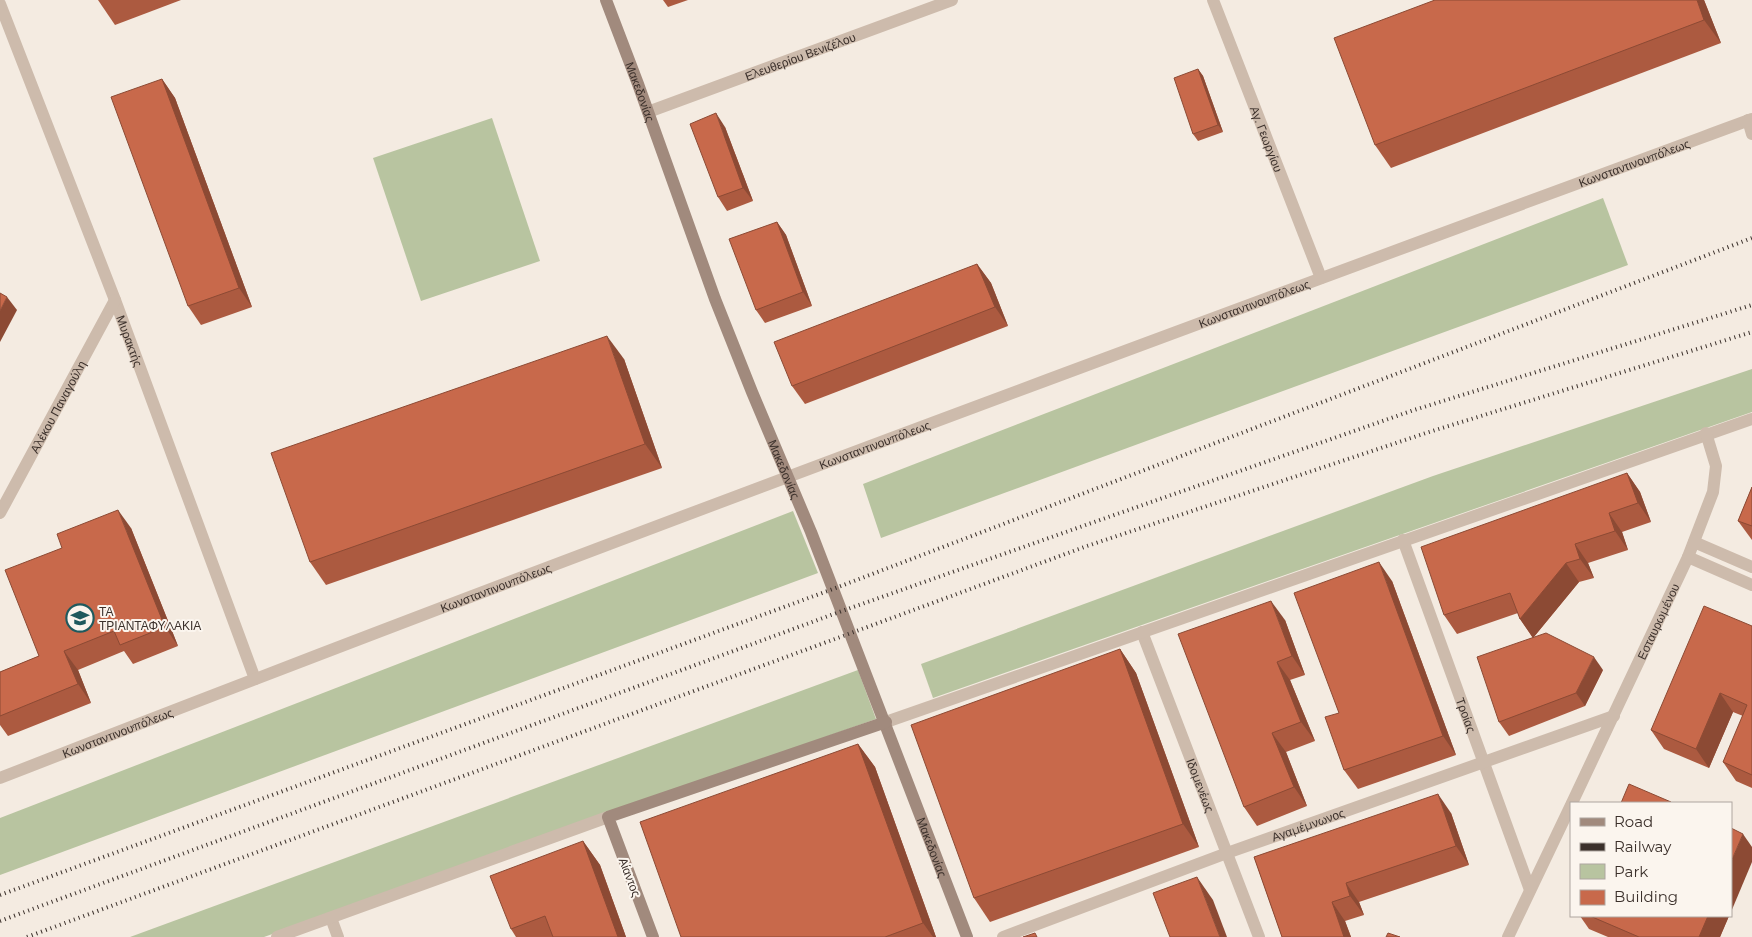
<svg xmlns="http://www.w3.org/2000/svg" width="1752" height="937" viewBox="0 0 1752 937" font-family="Montserrat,sans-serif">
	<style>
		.green { fill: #b8c4a0 }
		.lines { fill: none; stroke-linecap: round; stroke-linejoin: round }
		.lane { stroke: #cdbbac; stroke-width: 12 }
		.street { stroke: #cdbbac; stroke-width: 12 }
		.secondary { stroke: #a18a7d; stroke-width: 12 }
		.rail { stroke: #3b302b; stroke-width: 4; stroke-dasharray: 1 4; stroke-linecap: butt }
		.wall { fill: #ac5a40 }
		.shaded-wall { fill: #8c4a34 }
		.building { fill: #c8694b; stroke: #8c4a34 }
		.labels { text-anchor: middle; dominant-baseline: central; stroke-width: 4; stroke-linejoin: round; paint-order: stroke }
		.street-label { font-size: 12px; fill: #3b302b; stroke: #fbf5ee }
		.poi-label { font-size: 12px; fill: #3b302b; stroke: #fbf5ee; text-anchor: start }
	</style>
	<rect width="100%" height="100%" fill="#f4ebe1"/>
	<g class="green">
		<polygon points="492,118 540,261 421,301 373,158"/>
		<polygon points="1603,198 1628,265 881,538 863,484"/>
		<polygon points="1752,369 1752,412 933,698 921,664 1433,476"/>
		<polygon points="793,511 818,573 0,875 0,818"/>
		<polygon points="858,670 876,719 264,937 130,937"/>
	</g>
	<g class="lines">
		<g class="lane">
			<polyline points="1748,120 1752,134"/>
			<polyline points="1688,557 1752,585"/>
		</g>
		<g class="street">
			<path id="s1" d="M1213,0L1321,278"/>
			<path id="s2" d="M0,4L115,300L255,679"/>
			<path id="s3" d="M648,112L952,0"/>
			<path id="s4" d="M0,513L115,300"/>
			<path id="s5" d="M1403,540L1530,890"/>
			<polyline points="1694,542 1752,567"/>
			<path id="s6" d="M1142,632L1259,937"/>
			<polyline points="886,722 1752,419"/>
			<path id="s7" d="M0,778C581,551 1167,335 1752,119"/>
			<path id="s8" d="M1572,803L1688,557L1713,492L1716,466L1706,433"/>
			<polyline points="331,918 338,937"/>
			<polyline points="277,937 608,817"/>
			<path id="s9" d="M1003,937L1227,853L1614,716"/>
			<polyline points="1508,937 1571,805"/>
		</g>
		<g class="secondary">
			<path id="s10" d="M606,0L638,84L715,299L752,392L811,532L967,937"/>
			<polyline points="653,937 608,817 886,722"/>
		</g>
		<g class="rail">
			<polyline points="0,895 833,589 1752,238"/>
			<polyline points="0,921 842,611 1080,527 1414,410 1752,305"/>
			<polyline points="27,937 1087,546 1426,433 1752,332"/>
		</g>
	</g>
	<g class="wall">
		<polygon points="98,0 181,0 115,25"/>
		<polygon points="663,0 688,0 668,7"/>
		<polygon points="1435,0 1704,0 1721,43 1391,168 1375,145"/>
		<polygon points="1198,69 1203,76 1223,132 1198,141 1193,134"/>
		<polygon points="162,79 175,98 252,307 201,325 188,306"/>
		<polygon points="725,127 753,201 727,211 718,197"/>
		<polygon points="777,222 786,235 812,306 765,323 756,310"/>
		<polygon points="977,264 991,283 1008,326 805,404 792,386"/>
		<polygon points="624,359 662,468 326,585 310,562"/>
		<polygon points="1627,473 1640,492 1651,522 1622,532 1628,550 1588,563 1594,578 1579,582 1533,638 1520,619 1518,613 1457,634 1444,615"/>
		<polygon points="1752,487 1752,540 1738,521"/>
		<polygon points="131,528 178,646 133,664 124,651 78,670 91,703 8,736 0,725 0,672 39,656"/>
		<polygon points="1392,581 1456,755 1358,789 1344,770 1339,713"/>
		<polygon points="1285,620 1305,675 1290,680 1315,741 1286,752 1307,806 1257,826 1244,807"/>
		<polygon points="1752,626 1752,788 1736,781 1723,762 1743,716 1733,712 1709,768 1664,749 1651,730"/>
		<polygon points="1120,649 1136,673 1199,847 990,922 974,898"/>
		<polygon points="1603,670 1585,706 1509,736 1499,722"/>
		<polygon points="858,744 875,767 936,937 681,937"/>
		<polygon points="1451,813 1469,865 1359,902 1364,915 1345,921 1351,937 1282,937 1254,857"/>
		<polygon points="583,841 600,865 626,937 516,937 511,929"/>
		<polygon points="1580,916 1729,916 1720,937 1608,937 1589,929"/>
	</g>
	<g class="shaded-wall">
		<polygon points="1697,0 1704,0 1721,43 1704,20"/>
		<polygon points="1198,69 1203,76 1223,132 1218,125"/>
		<polygon points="162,79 175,98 252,307 239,288"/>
		<polygon points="716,113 725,127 753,201 743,188"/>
		<polygon points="777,222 786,235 812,306 803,292"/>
		<polygon points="977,264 991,283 1008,326 995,307"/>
		<polygon points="7,297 17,310 0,342 0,311"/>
		<polygon points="607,336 624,359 662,468 645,444"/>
		<polygon points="1627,473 1640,492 1651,522 1638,503"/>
		<polygon points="118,510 131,528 178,646 165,627"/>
		<polygon points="1609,513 1622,532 1628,550 1615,531"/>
		<polygon points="1575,544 1588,563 1594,578 1580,559"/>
		<polygon points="1379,562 1392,581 1456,755 1443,736"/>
		<polygon points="1566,563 1579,582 1533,638 1520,619"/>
		<polygon points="1271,601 1285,620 1305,675 1292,656"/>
		<polygon points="1120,649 1136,673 1199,847 1183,824"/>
		<polygon points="64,651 78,670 91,703 78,684"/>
		<polygon points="1594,657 1603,670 1585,706 1576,693"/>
		<polygon points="1277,662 1290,680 1315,741 1301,722"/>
		<polygon points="1720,693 1733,712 1709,768 1696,749"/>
		<polygon points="1272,733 1286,752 1307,806 1294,787"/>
		<polygon points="858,744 875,767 936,937 933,937 923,923"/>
		<polygon points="1438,794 1451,813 1469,865 1456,846"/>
		<polygon points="1743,834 1752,847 1752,862 1731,912 1731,862"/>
		<polygon points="583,841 600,865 626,937 618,937"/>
		<polygon points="1197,877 1213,900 1227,937 1220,937"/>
		<polygon points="1346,883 1359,902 1364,915 1350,896"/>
		<polygon points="1332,902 1345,921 1351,937 1344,937"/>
		<polygon points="1708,916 1729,916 1720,937 1699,937"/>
	</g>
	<g class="building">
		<polygon points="1435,0 1697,0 1704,20 1375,145 1334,38"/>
		<polygon points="1198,69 1218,125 1193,134 1174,78"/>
		<polygon points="162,79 239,288 188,306 111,97"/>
		<polygon points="716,113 743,188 718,197 690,124"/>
		<polygon points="777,222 803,292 756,310 729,239"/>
		<polygon points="977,264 995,307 792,386 774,342"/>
		<polygon points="0,293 7,297 0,311"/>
		<polygon points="607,336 645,444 310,562 271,453"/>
		<polygon points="1627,473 1638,503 1609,513 1615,531 1575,544 1580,559 1566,563 1520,619 1510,593 1444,615 1421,547"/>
		<polygon points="1752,487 1752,526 1738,521"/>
		<polygon points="118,510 165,627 120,645 114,631 64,651 78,684 0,716 0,672 39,656 5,570 62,548 57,534"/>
		<polygon points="1379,562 1443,736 1344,770 1325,717 1339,713 1294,593"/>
		<polygon points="1271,601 1292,656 1277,662 1301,722 1272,733 1294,787 1244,807 1178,634"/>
		<polygon points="1704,606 1752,626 1752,775 1723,762 1747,705 1720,693 1696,749 1651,730"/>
		<polygon points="1546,633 1594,657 1576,693 1499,722 1477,657"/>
		<polygon points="1120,649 1183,824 974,898 911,725"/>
		<polygon points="858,744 923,923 885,937 681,937 640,822"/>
		<polygon points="1629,784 1671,802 1671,803 1621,803"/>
		<polygon points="1438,794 1456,846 1346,883 1350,896 1332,902 1344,937 1282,937 1254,857"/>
		<polygon points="1731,828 1743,834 1731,862"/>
		<polygon points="583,841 618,937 553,937 545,916 511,929 490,876"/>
		<polygon points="1197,877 1220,937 1170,937 1153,893"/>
		<polygon points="1590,916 1708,916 1699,937 1639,937"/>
		<polygon points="1035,933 1037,937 1023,937"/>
		<polygon points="1388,933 1400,937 1386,937"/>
	</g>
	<defs>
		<g id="school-ring" transform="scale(1.4375)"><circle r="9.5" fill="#fbf5ee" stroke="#1f5a5e" stroke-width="1.5"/><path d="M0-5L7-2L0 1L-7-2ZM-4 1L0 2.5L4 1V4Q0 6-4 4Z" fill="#1f5a5e"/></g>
	</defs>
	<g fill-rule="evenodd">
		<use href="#school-ring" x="80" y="618"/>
	</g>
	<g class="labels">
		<g class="street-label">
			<text stroke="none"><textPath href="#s3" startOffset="162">Ελευθερίου Βενιζέλου</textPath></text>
			<text stroke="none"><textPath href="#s10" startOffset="98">Μακεδονίας</textPath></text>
			<text stroke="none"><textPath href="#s1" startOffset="149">Αγ. Γεωργίου</textPath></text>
			<text stroke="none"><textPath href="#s7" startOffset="1746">Κωνσταντινουπόλεως</textPath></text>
			<text stroke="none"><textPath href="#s7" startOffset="1341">Κωνσταντινουπόλεως</textPath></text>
			<text stroke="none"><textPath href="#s2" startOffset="361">Μυρακτής</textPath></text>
			<text stroke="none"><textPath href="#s4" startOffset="121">Αλέκου Παναγούλη</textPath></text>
			<text stroke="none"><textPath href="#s7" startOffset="936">Κωνσταντινουπόλεως</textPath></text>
			<text stroke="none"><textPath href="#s10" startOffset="502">Μακεδονίας</textPath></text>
			<text stroke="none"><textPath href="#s7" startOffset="531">Κωνσταντινουπόλεως</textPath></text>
			<text stroke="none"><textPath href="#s8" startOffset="201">Εσταυρωμένου</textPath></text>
			<text stroke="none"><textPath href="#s5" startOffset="186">Τροίας</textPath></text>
			<text stroke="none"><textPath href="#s7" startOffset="126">Κωνσταντινουπόλεως</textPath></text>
			<text stroke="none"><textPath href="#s6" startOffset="164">Ιδομενέως</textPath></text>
			<text stroke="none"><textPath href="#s9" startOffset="325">Αγαμέμνωνος</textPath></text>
			<text stroke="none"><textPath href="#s10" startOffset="908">Μακεδονίας</textPath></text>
			<text transform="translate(630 877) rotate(69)">Αίαντος</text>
		</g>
		<g class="poi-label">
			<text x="99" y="611">ΤΑ<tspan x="99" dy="14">ΤΡΙΑΝΤΑΦΥΛΑΚΙΑ</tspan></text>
		</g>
	</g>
	<rect x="1570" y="802" width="162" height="115" fill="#fbf5ee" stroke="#aea6a0"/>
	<rect x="1580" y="818" width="25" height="8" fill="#a18a7d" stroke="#aea6a0"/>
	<text x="1614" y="827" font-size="15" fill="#3b302b">Road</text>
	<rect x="1580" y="843" width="25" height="8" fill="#3b302b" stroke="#aea6a0"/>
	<text x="1614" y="852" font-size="15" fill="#3b302b">Railway</text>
	<rect x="1580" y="864" width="25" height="15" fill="#b8c4a0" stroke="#aea6a0"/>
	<text x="1614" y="877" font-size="15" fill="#3b302b">Park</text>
	<rect x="1580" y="890" width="25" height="15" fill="#c8694b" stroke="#aea6a0"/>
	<text x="1614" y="902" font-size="15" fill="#3b302b">Building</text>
</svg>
